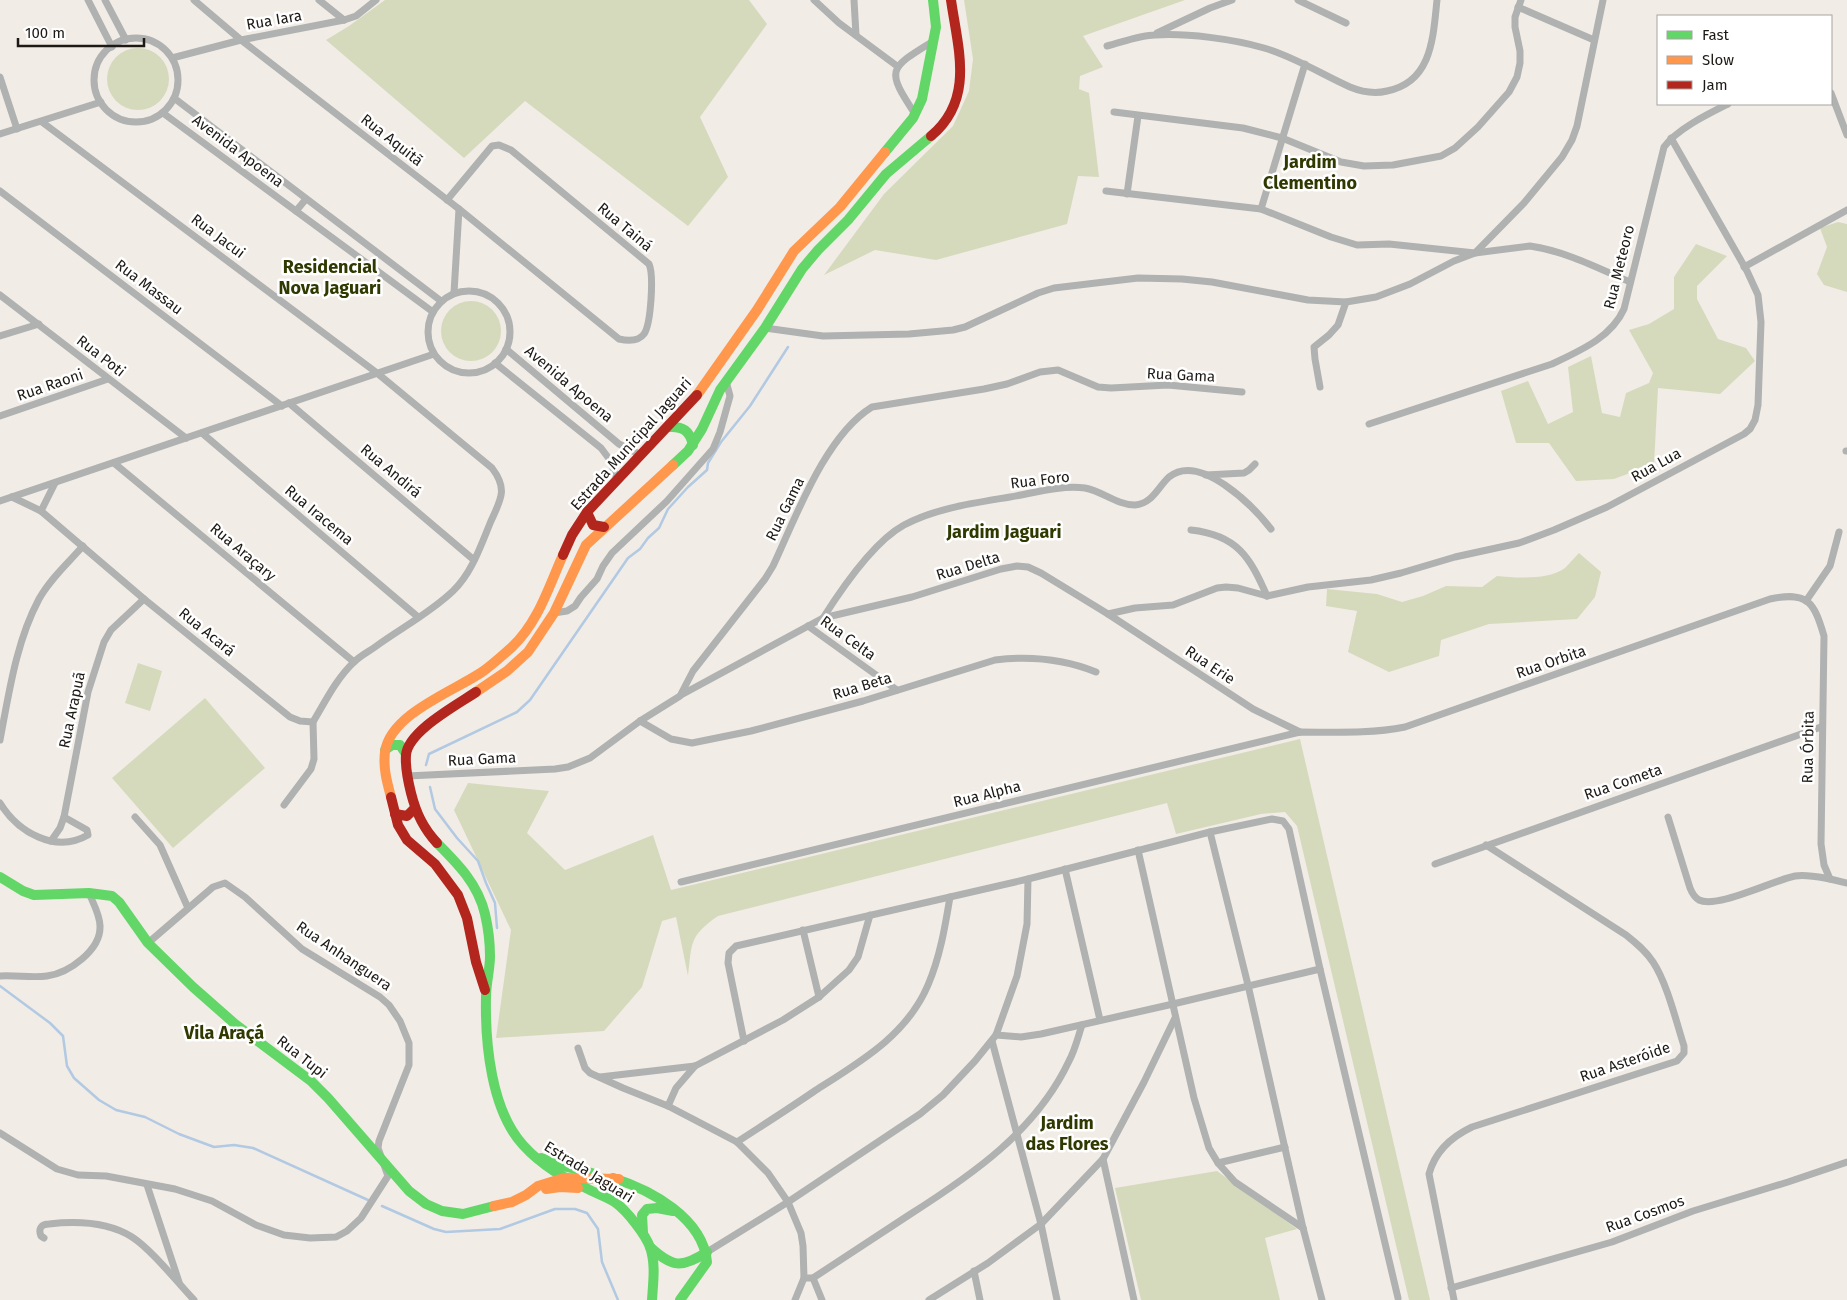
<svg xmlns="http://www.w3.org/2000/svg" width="1847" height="1300" viewBox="0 0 1847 1300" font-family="'Fira Sans',sans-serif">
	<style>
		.green { fill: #d5dabc }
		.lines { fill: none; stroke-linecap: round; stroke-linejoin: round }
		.stream { stroke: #b1c9e2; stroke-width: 2.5 }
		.street { stroke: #afb2b0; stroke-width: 7 }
		.fast { stroke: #63d668; stroke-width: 10 }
		.slow { stroke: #ff974d; stroke-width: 10 }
		.jam { stroke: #b3261e; stroke-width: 10 }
		.labels { text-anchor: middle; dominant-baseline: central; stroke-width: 5; stroke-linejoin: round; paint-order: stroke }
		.street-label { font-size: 15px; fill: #1d1915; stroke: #fff }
		.quarter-label { font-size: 18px; font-weight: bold; fill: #2f3900; stroke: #fff }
	</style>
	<rect width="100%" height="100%" fill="#f2ece6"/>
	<g class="green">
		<polygon points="385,0 749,0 767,24 700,117 728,177 688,226 525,101 464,158 326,40 349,26"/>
		<polygon points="964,0 1185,0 1083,36 1103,67 1080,76 1079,89 1089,93 1099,177 1078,176 1067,224 936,260 875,250 824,275 884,194 953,126 969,91 973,59"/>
		<circle cx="138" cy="79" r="31"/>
		<polygon points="1838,222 1847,224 1847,292 1824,285 1817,274 1827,247 1820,228"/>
		<polygon points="1696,244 1727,256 1697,286 1697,299 1718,339 1746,348 1755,361 1720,394 1658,388 1654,464 1614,479 1576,481 1549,443 1516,443 1501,391 1528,381 1548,424 1573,412 1568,367 1591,356 1602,413 1620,417 1626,393 1649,383 1653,373 1629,330 1649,324 1674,309 1674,277"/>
		<circle cx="471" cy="331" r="30"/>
		<path d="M1579,553L1601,572L1595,597L1577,619L1489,624L1441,640L1439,656L1389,672L1348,652L1357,611L1326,606L1327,589L1377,594L1402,602L1423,596L1446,586L1482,587L1497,576C1516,578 1549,580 1565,568C1570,563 1574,558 1579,553Z"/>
		<polygon points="138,663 162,671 150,711 125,703"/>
		<polygon points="205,698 265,768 173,848 112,778"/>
		<path d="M1300,739L1430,1300H1409L1297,826L1285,812L1261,814L1176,834L1167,803L718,916C689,936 692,943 688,976L676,917L662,921L642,987L604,1031L496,1038L511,930L454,810L468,783L549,791L527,833L565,870L653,835L671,890Z"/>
		<polygon points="1217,1171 1297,1229 1265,1238 1280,1300 1141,1300 1115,1188"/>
	</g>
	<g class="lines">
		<g class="stream">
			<polyline points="426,765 429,754 517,712 530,700 628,558 640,549 648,538 659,528 668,509 688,487 707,470 708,463 721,442 750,406 788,347"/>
			<polyline points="430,787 435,809 457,838 478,861 486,883 495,903 497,928"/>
			<polyline points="0,986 50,1023 63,1036 67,1066 74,1078 99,1100 116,1110 145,1117 179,1134 214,1147 234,1145 253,1148 368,1200"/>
			<polyline points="382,1206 434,1229 446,1232 500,1229 555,1209 575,1209 587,1213 598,1229 602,1262 618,1300"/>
		</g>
		<g class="street">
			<polyline points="88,0 112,47"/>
			<polyline points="105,0 126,40"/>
			<polyline points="194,0 241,40 459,209 454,293"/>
			<polyline points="319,0 344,20"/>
			<polyline points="814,0 839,23 897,66"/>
			<polyline points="854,0 856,35"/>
			<polyline points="1298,0 1346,23"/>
			<polyline points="1518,7 1594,40"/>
			<polyline points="1157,33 1210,8 1232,0"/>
			<circle cx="136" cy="80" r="42"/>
			<path d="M1107,46C1123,42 1140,35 1155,35C1187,33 1233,39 1264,48C1295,57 1321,74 1350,87C1362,92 1375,94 1387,91C1432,82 1433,38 1437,0"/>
			<polyline points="172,58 241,40 344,20 356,16 376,0"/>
			<polyline points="0,77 17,129"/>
			<polyline points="1831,93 1847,135"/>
			<polyline points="174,98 441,301"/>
			<polyline points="1114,112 1243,128 1282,138 1341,162 1364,166 1393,165 1441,156 1455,148 1478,127 1509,92 1517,77 1520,63 1520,51 1515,27 1515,17 1521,0"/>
			<polyline points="163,113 433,312"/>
			<path d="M915,114C886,70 888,69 932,42"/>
			<polyline points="0,134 101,102"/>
			<polyline points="0,191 282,406"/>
			<path d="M1106,191L1261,209L1331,237L1357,245L1389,244L1475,253L1530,246C1565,251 1598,268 1630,282"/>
			<polyline points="1127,194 1138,116"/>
			<path d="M447,200L492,146L499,145L511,150L649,264C654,275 651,324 644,334C638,342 628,341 619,339L459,209"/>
			<polyline points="1261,209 1305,64"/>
			<polyline points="296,211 306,199"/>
			<polyline points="1744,267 1847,210"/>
			<circle cx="469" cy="332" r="41"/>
			<polyline points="0,295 186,438"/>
			<polyline points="765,328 823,336 909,334 953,330 965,327 1038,293 1054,288 1138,278 1182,279 1212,282 1308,300 1346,302 1376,297 1410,284 1454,261 1475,253 1524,203 1562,157 1572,140 1577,126 1603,0"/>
			<polyline points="0,336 39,324"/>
			<polyline points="506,349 619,444 641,455"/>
			<polyline points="495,363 601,448 610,460 617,479"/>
			<polyline points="1320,387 1315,359 1314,347 1329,335 1338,325 1346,302"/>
			<polyline points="289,403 474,560"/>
			<polyline points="0,416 108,379"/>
			<path d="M1369,424L1552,364C1579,351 1611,338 1624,309L1664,147C1677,129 1708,114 1728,104"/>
			<polyline points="202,433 418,617"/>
			<polyline points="1846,451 1847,451"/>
			<polyline points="114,463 354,662"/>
			<polyline points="1206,475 1244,473 1249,470 1255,464"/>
			<path d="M12,497L41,511L144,599L290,717L300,721L313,722C325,702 336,679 354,662C360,656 368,652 375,647C401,628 430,613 453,591C472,573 481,545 491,521C501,499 508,489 492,468L377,373L42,122"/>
			<polyline points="0,501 434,354"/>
			<polyline points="41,511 55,483"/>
			<path d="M1191,530C1237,535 1250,557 1267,596"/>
			<polyline points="1806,601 1830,566 1839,532"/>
			<polyline points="554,613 567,611 575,606 581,597 597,579 603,566 612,553 667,501 713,449 720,432 730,396 726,381"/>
			<polyline points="1108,614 1135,608 1173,605 1217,588 1226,587 1238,588 1267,596 1308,587 1371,580 1401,573 1455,557 1519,543 1554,530 1607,507 1744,434 1750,429 1755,420 1758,405 1761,322 1758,295 1747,271 1671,138"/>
			<path d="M823,618C842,588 873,542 904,525C936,508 974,503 1010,497C1034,493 1060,485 1085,488C1102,491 1117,505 1135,505C1152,504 1158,487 1169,477C1200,452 1253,506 1271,529"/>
			<polyline points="808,626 897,690"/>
			<polyline points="681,695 823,618 912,597 1001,569 1017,566 1028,567 1041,573 1108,614 1253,709 1300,732"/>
			<path d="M640,721L671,739L692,743L751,731L863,701L995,660C1028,656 1064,659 1096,672"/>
			<path d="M0,740C9,693 16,642 39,599C50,579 68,563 83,546"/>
			<path d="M407,776L555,769L568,767L590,758L640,721L680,696L693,671L765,579L773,566C796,517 825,436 872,407L984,389L1007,384L1040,372L1058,370L1098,387L1111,388L1168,385L1242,392"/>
			<path d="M0,803C18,832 55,854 88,835L87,830L64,817"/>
			<polyline points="284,805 311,769 314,759 313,722"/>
			<polyline points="135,817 160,845 188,908"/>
			<path d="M1668,817L1690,888C1692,893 1694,897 1699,900C1717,909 1774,880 1795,876C1806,874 1819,877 1830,879"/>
			<polyline points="1210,832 1248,985 1303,1228 1322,1300"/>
			<polyline points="51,841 60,828 64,817 88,692 104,642 111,630 144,599"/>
			<polyline points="1138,850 1194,1098 1209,1148 1218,1163 1235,1182 1303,1228"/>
			<polyline points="1435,864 1821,727"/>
			<polyline points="1065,869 1100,1020"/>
			<path d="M681,882L1300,732C1335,732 1370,734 1405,727L1770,599C1808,591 1814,602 1824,636L1821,844L1824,865L1830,879L1847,883"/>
			<polyline points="803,930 819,997"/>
			<path d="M0,976C15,975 33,978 47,976C69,973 101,950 100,926C100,915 93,903 89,893"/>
			<polyline points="996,1035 1021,1037 1041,1034 1173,1004 1320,969"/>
			<polyline points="744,1041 728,963 729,953 736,946 1028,879 1210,832 1272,819 1283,821 1289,829 1320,969 1398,1298"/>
			<polyline points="992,1041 1041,1224 1057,1300"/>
			<polyline points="578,1048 585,1068 590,1073 623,1088 668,1106 737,1142 768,1173 788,1202 801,1233 803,1246 804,1278 795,1300"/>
			<polyline points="600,1077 695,1066 783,1020 819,997 849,970 858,957 870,915"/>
			<polyline points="668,1106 676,1088 695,1066"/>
			<polyline points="0,1133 57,1169 78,1175 106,1176 175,1189 212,1201 256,1225 284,1235 310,1238 336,1237 347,1231 361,1218 388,1176 378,1148 379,1141 409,1065 409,1043 400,1021 389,1005 380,997 302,949 245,897 225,883 213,887 148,943"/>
			<path d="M737,1142C763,1125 790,1108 816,1090C860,1062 907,1035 928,985C940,957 945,927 950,897"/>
			<polyline points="1103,1159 1134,1300"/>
			<polyline points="1218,1163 1285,1147"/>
			<polyline points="147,1185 179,1282"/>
			<path d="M44,1238L41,1236C38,1229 41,1224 49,1224C76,1221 108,1222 132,1237C152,1250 177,1282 194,1300"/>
			<polyline points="707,1252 788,1202 920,1114 943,1095 975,1061 996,1035 1017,976 1027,924 1028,879"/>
			<polyline points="974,1271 980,1300"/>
			<path d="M804,1278H813C845,1257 877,1236 909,1215C972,1175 1036,1131 1069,1061C1075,1050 1078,1037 1082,1025"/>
			<polyline points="813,1278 822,1300"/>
			<polyline points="1451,1288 1612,1242 1693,1211 1788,1182 1847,1162"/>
			<polyline points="929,1300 988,1263 1041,1224 1103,1159 1144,1082 1175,1018"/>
			<path d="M1454,1300L1429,1174C1435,1151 1451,1137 1472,1127L1677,1061L1684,1053V1046C1676,1021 1667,983 1653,962C1646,951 1636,943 1626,935L1486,845"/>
		</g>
		<g class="fast">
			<polyline points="885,152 913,118 922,99 936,27 933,0"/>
			<path d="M669,427C683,426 690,431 693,445"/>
			<polyline points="673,465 688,451 702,429 720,390 765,328 802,269 818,250 848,220 886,174 931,136"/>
			<polyline points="385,750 392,745 400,745 406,754"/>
			<path d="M437,843C458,864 478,884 485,914C488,927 490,943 490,956C490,970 486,983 486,997C485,1043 491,1110 523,1145C542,1166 564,1178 588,1189C597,1194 608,1197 616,1203C627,1211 645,1234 650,1247C656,1264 653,1283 652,1300"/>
			<polyline points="0,877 23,891 34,895 89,893 112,896 119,902 148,943 193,987 235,1024 311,1081 328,1098 409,1191 426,1204 442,1211 463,1214 494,1206"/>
			<polyline points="541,1158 567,1167 592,1173"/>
			<path d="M613,1178C651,1190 703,1218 707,1262L680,1300"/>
			<polyline points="643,1233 642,1215 647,1209 657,1208 673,1211"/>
			<path d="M650,1247C672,1267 681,1269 707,1252"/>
		</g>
		<g class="slow">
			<polyline points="697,395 757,310 794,251 840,207 885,152"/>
			<polyline points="476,692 507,671 528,652 554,613 586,545 673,465"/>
			<path d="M391,797C387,782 383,768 385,752C390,714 454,691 482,672C492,665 502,656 512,647C538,623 549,586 563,555"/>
			<polyline points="546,1189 560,1187 578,1188"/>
			<polyline points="494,1206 512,1202 526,1195 538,1186 564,1178 619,1179"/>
		</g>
		<g class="jam">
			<path d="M931,136C975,99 958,49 951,0"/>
			<polyline points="587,512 593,525 604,527"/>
			<polyline points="563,555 572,535 587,512 697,395"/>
			<polyline points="391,797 398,825 407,840 435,864 458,895 467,918 476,962 485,990"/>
			<polyline points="395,814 407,816 415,808"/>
			<path d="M437,843C423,828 416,813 411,793C408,781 405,768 406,755C408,731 457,705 476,692"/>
		</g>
	</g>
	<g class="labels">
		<g class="street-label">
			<text transform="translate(274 20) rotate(-10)">Rua Iara</text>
			<text transform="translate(392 140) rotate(38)">Rua Aquitã</text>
			<text transform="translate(238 151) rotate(37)">Avenida Apoena</text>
			<text transform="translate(625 227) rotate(40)">Rua Tainá</text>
			<text transform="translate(218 236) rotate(37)">Rua Jacui</text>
			<text transform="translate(1619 267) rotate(-76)">Rua Meteoro</text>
			<text transform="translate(149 287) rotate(37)">Rua Massau</text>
			<text transform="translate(101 356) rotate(38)">Rua Poti</text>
			<text transform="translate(1181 375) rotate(3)">Rua Gama</text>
			<text transform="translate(569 384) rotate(40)">Avenida Apoena</text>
			<text transform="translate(50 385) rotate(-19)">Rua Raoni</text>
			<text transform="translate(631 444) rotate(-48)">Estrada Municipal Jaguari</text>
			<text transform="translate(1656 465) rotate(-29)">Rua Lua</text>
			<text transform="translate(391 471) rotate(40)">Rua Andirá</text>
			<text transform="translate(1040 480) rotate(-7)">Rua Foro</text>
			<text transform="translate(785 509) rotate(-64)">Rua Gama</text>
			<text transform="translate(319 515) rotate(40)">Rua Iracema</text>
			<text transform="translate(243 552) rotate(40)">Rua Araçary</text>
			<text transform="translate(968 566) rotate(-17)">Rua Delta</text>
			<text transform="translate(207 632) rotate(39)">Rua Acará</text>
			<text transform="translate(848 638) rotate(36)">Rua Celta</text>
			<text transform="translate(1551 662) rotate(-19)">Rua Orbita</text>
			<text transform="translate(1210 665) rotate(34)">Rua Erie</text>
			<text transform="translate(862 686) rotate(-17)">Rua Beta</text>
			<text transform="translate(72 710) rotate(-78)">Rua Arapuã</text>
			<text transform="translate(1808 747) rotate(-89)">Rua Órbita</text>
			<text transform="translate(482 759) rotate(-3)">Rua Gama</text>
			<text transform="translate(1623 782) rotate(-19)">Rua Cometa</text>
			<text transform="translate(987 794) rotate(-14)">Rua Alpha</text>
			<text transform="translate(344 956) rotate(34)">Rua Anhanguera</text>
			<text transform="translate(302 1057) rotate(38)">Rua Tupi</text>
			<text transform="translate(1625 1062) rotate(-19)">Rua Asteróide</text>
			<text transform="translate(589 1172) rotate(32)">Estrada Jaguari</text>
			<text transform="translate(1645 1214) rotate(-20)">Rua Cosmos</text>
		</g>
		<g class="quarter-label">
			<text x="1310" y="162">Jardim<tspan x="1310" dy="21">Clementino</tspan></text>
			<text x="330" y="267">Residencial<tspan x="330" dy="21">Nova Jaguari</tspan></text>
			<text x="1004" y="532">Jardim Jaguari</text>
			<text x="224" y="1033">Vila Araçá</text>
			<text x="1067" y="1123">Jardim<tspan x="1067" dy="21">das Flores</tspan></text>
		</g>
	</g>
	<rect x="1657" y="15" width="175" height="90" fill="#ffffff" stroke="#a5a3a1"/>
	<rect x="1667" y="31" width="25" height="8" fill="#63d668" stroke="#a5a3a1"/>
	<text x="1702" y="40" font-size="15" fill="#1d1915">Fast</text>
	<rect x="1667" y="56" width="25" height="8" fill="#ff974d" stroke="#a5a3a1"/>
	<text x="1702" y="65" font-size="15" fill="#1d1915">Slow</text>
	<rect x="1667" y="81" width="25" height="8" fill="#b3261e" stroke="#a5a3a1"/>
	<text x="1702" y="90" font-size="15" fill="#1d1915">Jam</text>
	<path d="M18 38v8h126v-8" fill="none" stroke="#1d1915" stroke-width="2.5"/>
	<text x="25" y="38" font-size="15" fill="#1d1915" stroke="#ffffff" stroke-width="4" paint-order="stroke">100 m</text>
</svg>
